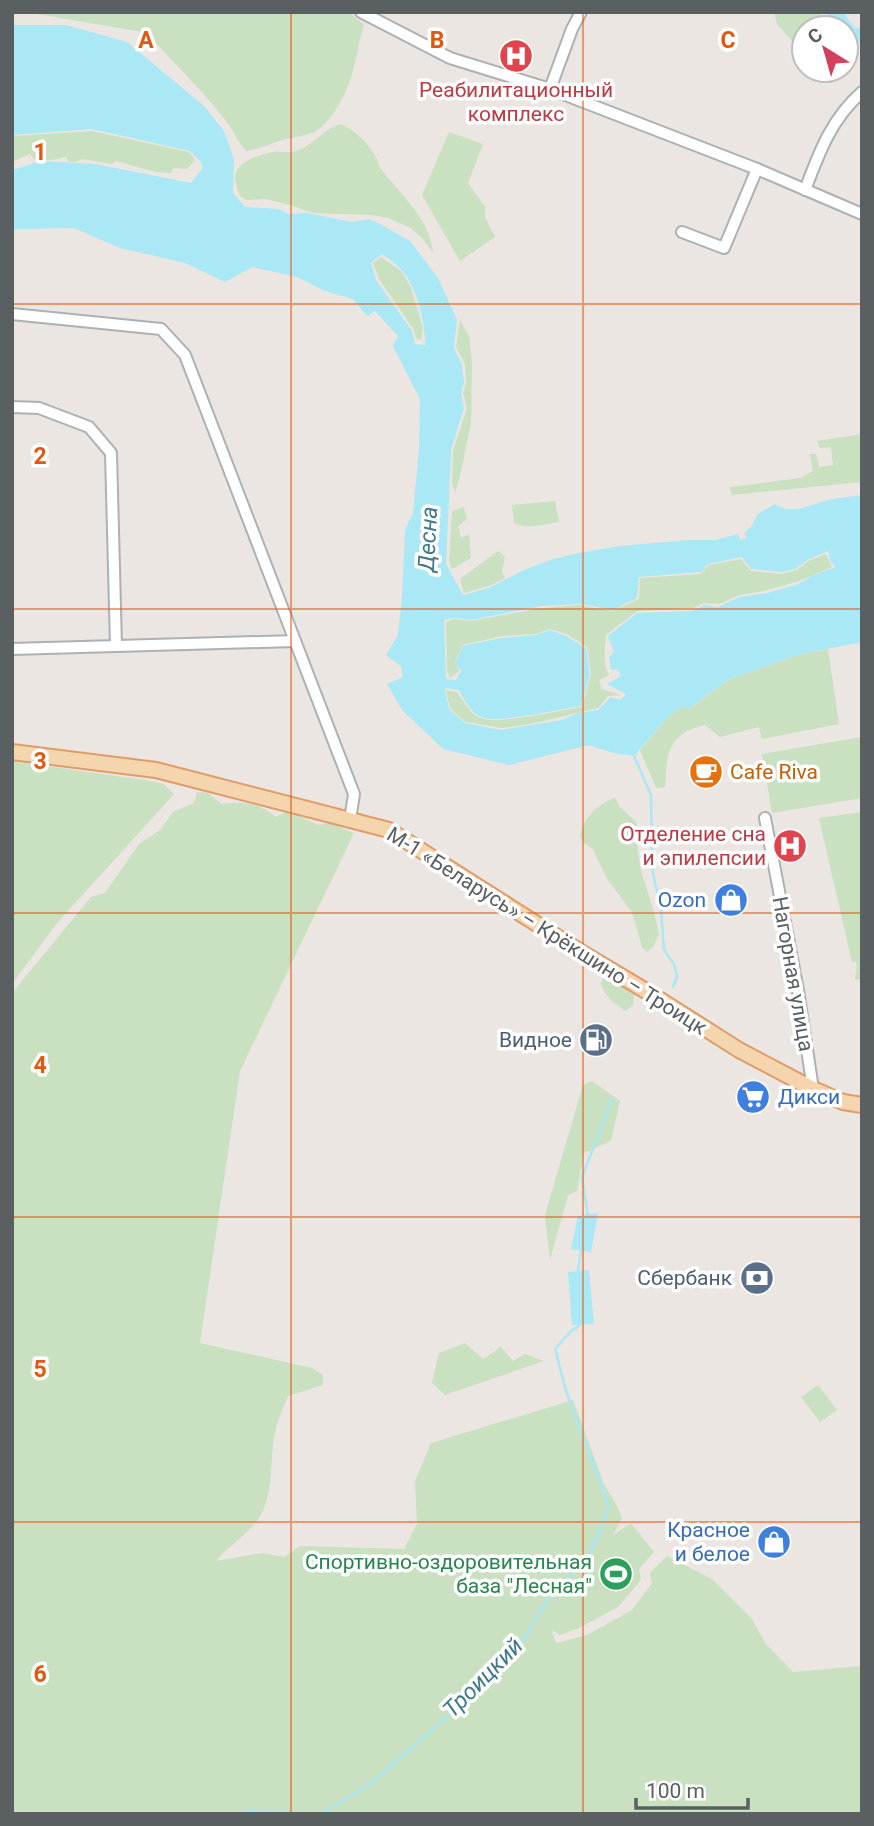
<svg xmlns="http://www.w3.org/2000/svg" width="874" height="1826" viewBox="0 0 874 1826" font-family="Roboto,sans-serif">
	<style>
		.green { fill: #c9e0c1 }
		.water { fill: #a9e8f4; fill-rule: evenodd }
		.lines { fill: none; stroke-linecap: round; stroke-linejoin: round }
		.stream { stroke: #a9e8f4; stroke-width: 2.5 }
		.river { stroke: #a9e8f4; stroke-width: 14 }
		.minor-casing { stroke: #adb1b3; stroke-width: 14 }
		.major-casing { stroke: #df9c67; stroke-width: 18 }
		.minor { stroke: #fff; stroke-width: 10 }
		.major { stroke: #f4d5ae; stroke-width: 14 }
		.grid { fill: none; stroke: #e15910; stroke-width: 2; stroke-opacity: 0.55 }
		.labels { text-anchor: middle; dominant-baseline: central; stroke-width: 7; stroke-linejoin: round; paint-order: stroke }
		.health-label { font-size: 21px; fill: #be3a42; stroke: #fff }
		.food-label { font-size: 21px; fill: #c56008; stroke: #fff; text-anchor: start }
		.shop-label { font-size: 21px; fill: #366cbe; stroke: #fff; text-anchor: end }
		.street-label { font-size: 21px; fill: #5a5f61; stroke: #fff }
		.service-label { font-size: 21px; fill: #4e5e75; stroke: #fff; text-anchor: end }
		.leisure-label { font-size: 21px; fill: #27864d; stroke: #fff; text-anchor: end }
		.water-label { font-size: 23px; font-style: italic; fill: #40788a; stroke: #fff }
		.grid-label { font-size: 23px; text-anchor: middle; font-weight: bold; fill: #e15910; stroke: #fff; stroke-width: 7; stroke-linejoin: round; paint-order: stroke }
	</style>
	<rect width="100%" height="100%" fill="#ebe6e2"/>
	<g class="green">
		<path d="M25,12H351L352,15L364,25C358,44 356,65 349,83C343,99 330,124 314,132C305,136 293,137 282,140C270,144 259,149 246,151C238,142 233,130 225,120C203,91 177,66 152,39L137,31Z"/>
		<polygon points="774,12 819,12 829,28 804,28 804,54 777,24"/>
		<path d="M341,124C355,130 370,145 377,159C379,164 380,169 384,173C404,197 430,221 433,253L423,239L411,228L388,218L371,215L313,213L290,205L266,199L246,200L240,196C238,191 236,185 235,179C234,162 259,155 272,152C283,150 288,155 299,150C315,143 325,128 341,124Z"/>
		<path d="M92,131L189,152L195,160L187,169L174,168L170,173L156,172L116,161L112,164L82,159L76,162H69L66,156C56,162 45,159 34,159L30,154L12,162V136Z"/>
		<polygon points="449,132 483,144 468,183 485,207 485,217 495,237 460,261 422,195"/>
		<polygon points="381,257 401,271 411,287 423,329 421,340 416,338 414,330 379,279 373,263"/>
		<polygon points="460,320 469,336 472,362 471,423 461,471 455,493 452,484 453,451 467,408 463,393 466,383 465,364 456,347"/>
		<polygon points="862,434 862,482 732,495 730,487 800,478 813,471 810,454 816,454 819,467 833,465 831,447 820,448 817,441"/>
		<path d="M555,501L559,522C544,524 527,530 514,523L512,505Z"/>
		<polygon points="464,507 467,519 458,526 461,538 469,534 471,558 452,569 449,561 452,511"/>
		<polygon points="498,551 505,556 502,571 505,578 489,586 464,593 460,579"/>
		<path d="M826,554L832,567L799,581L764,591L740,595L719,604L703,603L694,608L637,611L606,635C605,648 602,663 609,675L599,680L602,689L621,695L608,696L598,708L531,724L502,728L465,722L450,708L446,690L457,692C464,702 471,716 484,719C501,724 561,710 582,707L591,674L587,647L567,634L550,629L536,634L502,636L463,645L455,662L459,671L450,678L447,671L446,622L454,619L470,621L542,608L579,605L612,611L639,599L640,578L700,574L709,565L741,559L751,571L781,574L797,570L808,561Z"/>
		<path d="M828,649L839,724L762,739L759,727L720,737L705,725C667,734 667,753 665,787L656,788L640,750L669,716L684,705L688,710L728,680L797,655Z"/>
		<polygon points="862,737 862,798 772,813 762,754"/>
		<polygon points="12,761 145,780 164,784 174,794 57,923 12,984"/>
		<path d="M197,792L208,793L222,804C244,801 257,802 276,817L288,811L318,825L329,823L354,833L240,1071L200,1343L312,1368L323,1375V1385L288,1396C283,1408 278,1419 275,1432C269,1459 275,1493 259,1518C248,1535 229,1545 216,1561L262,1553L284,1557L300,1546L404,1549L417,1524L415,1481L431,1443L573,1400L604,1484L617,1506L622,1518L613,1535L631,1523L654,1552L639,1569L641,1580L618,1607L579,1628L560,1635L552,1630L556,1643L587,1635L632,1610L652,1583L650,1573L667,1556L712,1579L752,1619L765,1643L793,1672L862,1666V1814H12V993L91,897L105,893L139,844L160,830L173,812L194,803Z"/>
		<path d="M615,798L620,807L633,819L637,824L638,853L641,871L654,912L659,934L653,947L647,952L642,947L632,912L607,879L593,849L584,843L580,837C583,818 597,804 615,798Z"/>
		<polygon points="862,812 862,979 855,980 857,964 855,961 852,962 819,818"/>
		<path d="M605,971L635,988L633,1005L625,1011C612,1000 608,1001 601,984Z"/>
		<polygon points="592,1081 620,1101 611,1141 584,1153 577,1191 568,1195 550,1260 545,1215 583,1085"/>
		<polygon points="465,1343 483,1359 501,1347 513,1361 525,1354 544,1361 445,1395 432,1383 439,1353"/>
		<polygon points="818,1385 837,1410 820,1422 801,1397"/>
	</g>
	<g class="water">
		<path d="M12,25H66L127,42L204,106L224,131L234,159L233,193L245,207L279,209L288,214L307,213L352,222L368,219L380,224L410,241L438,278L457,320L454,348L462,365L464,383L461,393L464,408L451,450L446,564L463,595L489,588L524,570L550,560L579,553L620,546L689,540H715L738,534L740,540L747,538L744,533L751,527L758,514L775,504C790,516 813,504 829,500C839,497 851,497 862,495V642L797,655L728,680L687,710L684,705L669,716L634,756L613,753L589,745L509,765L443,749L402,710L387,684L403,677L401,666L386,655L398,635L402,597L405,530L413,513L419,449L420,399L393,346L398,336L375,311L367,316L353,299L325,291L297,277L252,267L225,282L185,263L120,248L74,228L17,229L12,231V170L40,161L95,164L191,183L203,168L200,161L190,151L92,129L12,135ZM382,254C389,259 398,265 403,272C417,288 426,325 425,345L415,344L412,331L376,280L371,263ZM828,551L830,561L836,567L811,576L799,584L767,593L740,597L718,607L704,605L693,611L637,613L608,636L614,652L609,657L611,669L618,670L621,676L607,684L626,694L620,700L611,697L598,710L578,713L562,720L501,730L465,723L449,709L445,688L459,690C465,701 471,714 484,718C500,723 561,709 581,706L590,674L586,648L566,636L550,630L536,635L501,638L463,646L455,663L461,671L456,680L446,679L444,620L455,618L470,620L542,606L580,604L613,610L637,598L639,577L701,572L708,564L742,557L751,569L782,572L795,569L807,560Z"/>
		<polygon points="598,1213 591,1252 571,1249 578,1216"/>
		<polygon points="589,1270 594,1324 572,1325 568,1272"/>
	</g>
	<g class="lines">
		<g class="stream">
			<polyline points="634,756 651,795 653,873 661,910 664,950 674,964 677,976 673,987"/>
			<polyline points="588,1216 582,1177 612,1099"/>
			<polyline points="578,1271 581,1250"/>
			<polyline points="242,1814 246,1811 323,1813 373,1782 479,1688 523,1641 545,1603 590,1554 609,1506 566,1391 555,1349 570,1332 580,1325"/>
		</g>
		<polyline class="river" points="834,12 852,36 862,35"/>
		<g class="minor-casing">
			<g id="minor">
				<polyline points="361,12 450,58 550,89 757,169 862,214"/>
				<polyline points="550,89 572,29 581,12"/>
				<path d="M805,190C819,153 831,119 862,92"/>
				<polyline points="682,232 724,248 757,169"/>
				<polyline points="12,314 161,329 185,355 354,794 350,820"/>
				<polyline points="12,407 39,408 89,427 111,453 116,646 12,649"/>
				<polyline points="116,646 295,641"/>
				<polyline points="765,818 798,990 813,1089"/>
			</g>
		</g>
		<g class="major-casing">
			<polyline id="major" points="12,752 156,770 389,830 584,954 651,994 739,1050 813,1089 843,1102 862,1105"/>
		</g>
		<use href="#minor" class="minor"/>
		<use href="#major" class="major"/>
	</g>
	<path class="grid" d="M291,12V1814M583,12V1814M12,304H862M12,609H862M12,913H862M12,1217H862M12,1522H862"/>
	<defs>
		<g id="hospital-disc" transform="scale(1.75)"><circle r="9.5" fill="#e0444e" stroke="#fff"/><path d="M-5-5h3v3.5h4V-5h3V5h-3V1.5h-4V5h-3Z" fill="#fff"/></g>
		<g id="cafe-disc" transform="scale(1.75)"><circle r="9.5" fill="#e8710a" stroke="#fff"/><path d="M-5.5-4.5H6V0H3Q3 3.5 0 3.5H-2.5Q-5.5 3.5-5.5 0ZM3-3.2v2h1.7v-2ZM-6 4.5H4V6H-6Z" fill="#fff"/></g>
		<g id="shop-disc" transform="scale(1.75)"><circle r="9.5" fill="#3f7fe0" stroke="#fff"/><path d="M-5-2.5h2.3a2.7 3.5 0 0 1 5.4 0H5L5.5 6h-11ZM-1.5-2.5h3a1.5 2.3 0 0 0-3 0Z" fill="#fff"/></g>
		<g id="fuel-disc" transform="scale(1.75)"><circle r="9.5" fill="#5c6f8a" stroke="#fff"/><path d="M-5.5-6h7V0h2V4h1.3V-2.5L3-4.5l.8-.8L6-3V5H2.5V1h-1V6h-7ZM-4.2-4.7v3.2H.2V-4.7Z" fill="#fff"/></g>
		<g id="supermarket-disc" transform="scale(1.75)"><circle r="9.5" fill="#3f7fe0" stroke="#fff"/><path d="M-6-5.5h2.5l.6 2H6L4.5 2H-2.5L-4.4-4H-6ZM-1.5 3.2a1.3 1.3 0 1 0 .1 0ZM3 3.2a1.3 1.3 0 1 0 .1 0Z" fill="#fff"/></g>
		<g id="bank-disc" transform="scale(1.75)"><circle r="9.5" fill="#5c6f8a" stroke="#fff"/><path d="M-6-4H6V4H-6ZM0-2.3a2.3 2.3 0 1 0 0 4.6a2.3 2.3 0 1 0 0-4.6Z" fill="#fff"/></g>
		<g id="stadium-disc" transform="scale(1.75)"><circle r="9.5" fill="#2e9e5b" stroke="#fff"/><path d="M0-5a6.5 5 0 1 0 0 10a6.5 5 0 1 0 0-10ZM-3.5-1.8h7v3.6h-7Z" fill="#fff"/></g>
	</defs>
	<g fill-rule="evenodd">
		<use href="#hospital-disc" x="516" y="56"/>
		<use href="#cafe-disc" x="706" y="772"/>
		<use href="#hospital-disc" x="790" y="846"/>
		<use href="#shop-disc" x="731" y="900"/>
		<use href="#fuel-disc" x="596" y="1040"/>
		<use href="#supermarket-disc" x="753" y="1097"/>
		<use href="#bank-disc" x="757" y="1278"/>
		<use href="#shop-disc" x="774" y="1542"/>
		<use href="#stadium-disc" x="616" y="1574"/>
	</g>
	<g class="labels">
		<g class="health-label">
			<text x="516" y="90">Реабилитационный<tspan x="516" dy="24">комплекс</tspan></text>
			<text x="766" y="834" text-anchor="end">Отделение сна<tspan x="766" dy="24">и эпилепсии</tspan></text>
		</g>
		<g class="food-label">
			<text x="730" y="772">Cafe Riva</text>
		</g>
		<g class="shop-label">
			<text x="706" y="900">Ozon</text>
			<text x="778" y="1097" text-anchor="start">Дикси</text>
			<text x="750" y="1530">Красное<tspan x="750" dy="24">и белое</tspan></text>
		</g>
		<g class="street-label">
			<text transform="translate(547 931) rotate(32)">М-1 «Беларусь» – Крёкшино – Троицк</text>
			<text transform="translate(793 974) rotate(80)">Нагорная улица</text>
		</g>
		<g class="service-label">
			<text x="572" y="1040">Видное</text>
			<text x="732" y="1278">Сбербанк</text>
		</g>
		<g class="leisure-label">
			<text x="592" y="1562">Спортивно-оздоровительная<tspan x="592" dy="24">база "Лесная"</tspan></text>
		</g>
		<g class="water-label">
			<text transform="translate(428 539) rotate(-87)">Десна</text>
			<text transform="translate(483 1678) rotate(-45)">Троицкий</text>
		</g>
	</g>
	<g class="grid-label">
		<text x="146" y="48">A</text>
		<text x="437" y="48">B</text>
		<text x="728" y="48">C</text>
		<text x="40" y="160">1</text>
		<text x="40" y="464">2</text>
		<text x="40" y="769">3</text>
		<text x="40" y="1073">4</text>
		<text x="40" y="1377">5</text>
		<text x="40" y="1682">6</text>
	</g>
	<rect width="874" height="1826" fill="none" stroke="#5a5f61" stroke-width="28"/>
	<g transform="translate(825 49) rotate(323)"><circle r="33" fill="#ffffff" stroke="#bdbfc0" stroke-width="2"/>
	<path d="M0-5L12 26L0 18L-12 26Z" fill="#d2405d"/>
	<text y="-10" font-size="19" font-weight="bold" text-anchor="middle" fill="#5a5f61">С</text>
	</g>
	<path d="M636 1798v10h112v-10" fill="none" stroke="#5a5f61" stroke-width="3.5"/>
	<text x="646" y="1798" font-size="21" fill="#5a5f61" stroke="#ffffff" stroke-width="5" paint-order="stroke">100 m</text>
</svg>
